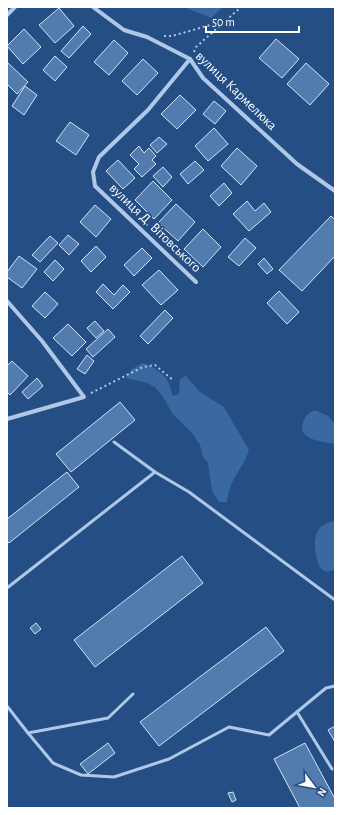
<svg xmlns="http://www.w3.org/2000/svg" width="342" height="815" viewBox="0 0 342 815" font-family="'Alegreya Sans',sans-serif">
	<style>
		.green { fill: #3a68a1 }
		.building { fill: #527bae; stroke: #d2e2f6 }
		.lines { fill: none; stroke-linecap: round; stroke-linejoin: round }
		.path { stroke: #afc8e8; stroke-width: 2; stroke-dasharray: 2 3; stroke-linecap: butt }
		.service { stroke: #afc8e8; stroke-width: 3 }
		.minor { stroke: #afc8e8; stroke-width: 4 }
		.labels { text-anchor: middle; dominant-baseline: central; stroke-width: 3.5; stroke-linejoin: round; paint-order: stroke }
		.street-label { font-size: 14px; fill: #fff; stroke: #254e84 }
	</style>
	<rect width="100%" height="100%" fill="#254e84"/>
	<g class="green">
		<polygon points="184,7 223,7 211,18"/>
		<path d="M142,363C151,365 166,374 169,384C171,388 171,391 173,396L179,394L180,379L186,376L200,392L224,407L249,450C242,471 230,477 227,502H219L212,491L208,463L203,457L200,445L192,433L172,413L165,400L155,387L147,383L126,378L131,370Z"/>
		<path d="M315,410L328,416L335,424V444C324,442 297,440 303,423C305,416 308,413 315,410Z"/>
		<path d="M335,521V570L326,572L320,568C313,550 309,524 335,521Z"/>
	</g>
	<g class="building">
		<polygon points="59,8 74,26 55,43 39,25"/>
		<polygon points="83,26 91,34 69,58 61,51"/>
		<polygon points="24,29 41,47 23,64 7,46"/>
		<polygon points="276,39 299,59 282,78 259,58"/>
		<polygon points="114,40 128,53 109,75 94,62"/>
		<polygon points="55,56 67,67 55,81 43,70"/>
		<polygon points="143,59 158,73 137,95 122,81"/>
		<polygon points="7,62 28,82 17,94 7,84"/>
		<polygon points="306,63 329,84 310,105 287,84"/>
		<polygon points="25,86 37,95 24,115 12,106"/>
		<polygon points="180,95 196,110 177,129 161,114"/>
		<polygon points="214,101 226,111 215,124 203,114"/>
		<polygon points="70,122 89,135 76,155 56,141"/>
		<polygon points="214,128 228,144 208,161 195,146"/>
		<polygon points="159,137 167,144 157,153 150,145"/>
		<polygon points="139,146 144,153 149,148 156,156 152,160 156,164 142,177 134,169 139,164 130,155"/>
		<polygon points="237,148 257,166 241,185 221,166"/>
		<polygon points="118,160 135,178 123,189 106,171"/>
		<polygon points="195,161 204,170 188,184 180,174"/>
		<polygon points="163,167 172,177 163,187 153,176"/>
		<polygon points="153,181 172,200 154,219 135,200"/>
		<polygon points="224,183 232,193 219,206 210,196"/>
		<polygon points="247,201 255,211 264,203 271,212 249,231 233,214"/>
		<polygon points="176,204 195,222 178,241 158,223"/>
		<polygon points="95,205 111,219 96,237 80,222"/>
		<polygon points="331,216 335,220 335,256 302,291 279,270"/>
		<polygon points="203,229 221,247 203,267 184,249"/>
		<polygon points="68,235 79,244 69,255 59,245"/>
		<polygon points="50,236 58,243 40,262 32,255"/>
		<polygon points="245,238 256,248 239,266 228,257"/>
		<polygon points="96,246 106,257 91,272 81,261"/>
		<polygon points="142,248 152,258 134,276 124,265"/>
		<polygon points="19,256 37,269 22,288 7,277 7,272"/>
		<polygon points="264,258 273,269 267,274 258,264"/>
		<polygon points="55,260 64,269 53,281 44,272"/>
		<polygon points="159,270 178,290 161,305 142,285"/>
		<polygon points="103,284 114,295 123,285 130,292 113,309 96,292"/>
		<polygon points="279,291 299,312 287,324 267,303"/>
		<polygon points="45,292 58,304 45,318 32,306"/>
		<polygon points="165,310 173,318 148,344 140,336"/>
		<polygon points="95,321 104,331 96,338 87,328"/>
		<polygon points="68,324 86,342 72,356 53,338"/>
		<polygon points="108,329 115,337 93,357 86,349"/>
		<polygon points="87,355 94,361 85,374 77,369"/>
		<polygon points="12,361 28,376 10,395 7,392 7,366"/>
		<polygon points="37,378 43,386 28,399 22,392"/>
		<polygon points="120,402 135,420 71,472 56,454"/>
		<polygon points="67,472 79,487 9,543 7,541 7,519"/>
		<polygon points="182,556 203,583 95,667 74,640"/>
		<polygon points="36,623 41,629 35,634 30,628"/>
		<polygon points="266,627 284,651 159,746 140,722"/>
		<polygon points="335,726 335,742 328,730"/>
		<polygon points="108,743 115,753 88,774 80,764"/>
		<polygon points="305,743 335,799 335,808 300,808 274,759"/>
		<polygon points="233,792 236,800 232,802 228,793"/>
	</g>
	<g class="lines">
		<g class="path">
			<polyline points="164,36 172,36 224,21"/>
			<polyline points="194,52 196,47 241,7"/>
			<polyline points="91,393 143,367 155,365 173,380"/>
		</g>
		<g class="service">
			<polyline points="114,442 155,472 189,492 335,600"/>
			<polyline points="7,588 155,472"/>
			<polyline points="7,706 28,733 108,718 133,694"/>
			<polyline points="297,712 332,769"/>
			<polyline points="28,733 53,763 81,775 114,777 169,759 229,727 269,735 326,688 335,686"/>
		</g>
		<g class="minor">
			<polyline points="93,7 124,30 147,37 190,59 203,78 297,164 335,191"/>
			<polyline points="7,15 15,7"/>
			<polyline points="190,59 148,110 99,157 93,172 95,186 196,282"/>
			<polyline points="7,301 42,341 84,397 7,419"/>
		</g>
	</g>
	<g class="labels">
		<g class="street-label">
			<text transform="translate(236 91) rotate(44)">вулиця Кармелюка</text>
			<text transform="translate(155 228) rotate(44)">вулиця Д. Вітовського</text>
		</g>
	</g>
	<rect width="342" height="815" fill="none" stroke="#ffffff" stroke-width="16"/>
	<g transform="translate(314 787) rotate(122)" stroke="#254e84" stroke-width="3" paint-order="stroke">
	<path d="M0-3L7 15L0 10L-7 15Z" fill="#ffffff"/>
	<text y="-6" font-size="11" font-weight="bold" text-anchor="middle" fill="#ffffff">N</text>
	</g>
	<path d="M206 26v6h93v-6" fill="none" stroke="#ffffff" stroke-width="2"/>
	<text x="212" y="26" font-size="12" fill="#ffffff" stroke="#254e84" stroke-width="3" paint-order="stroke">50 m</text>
</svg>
